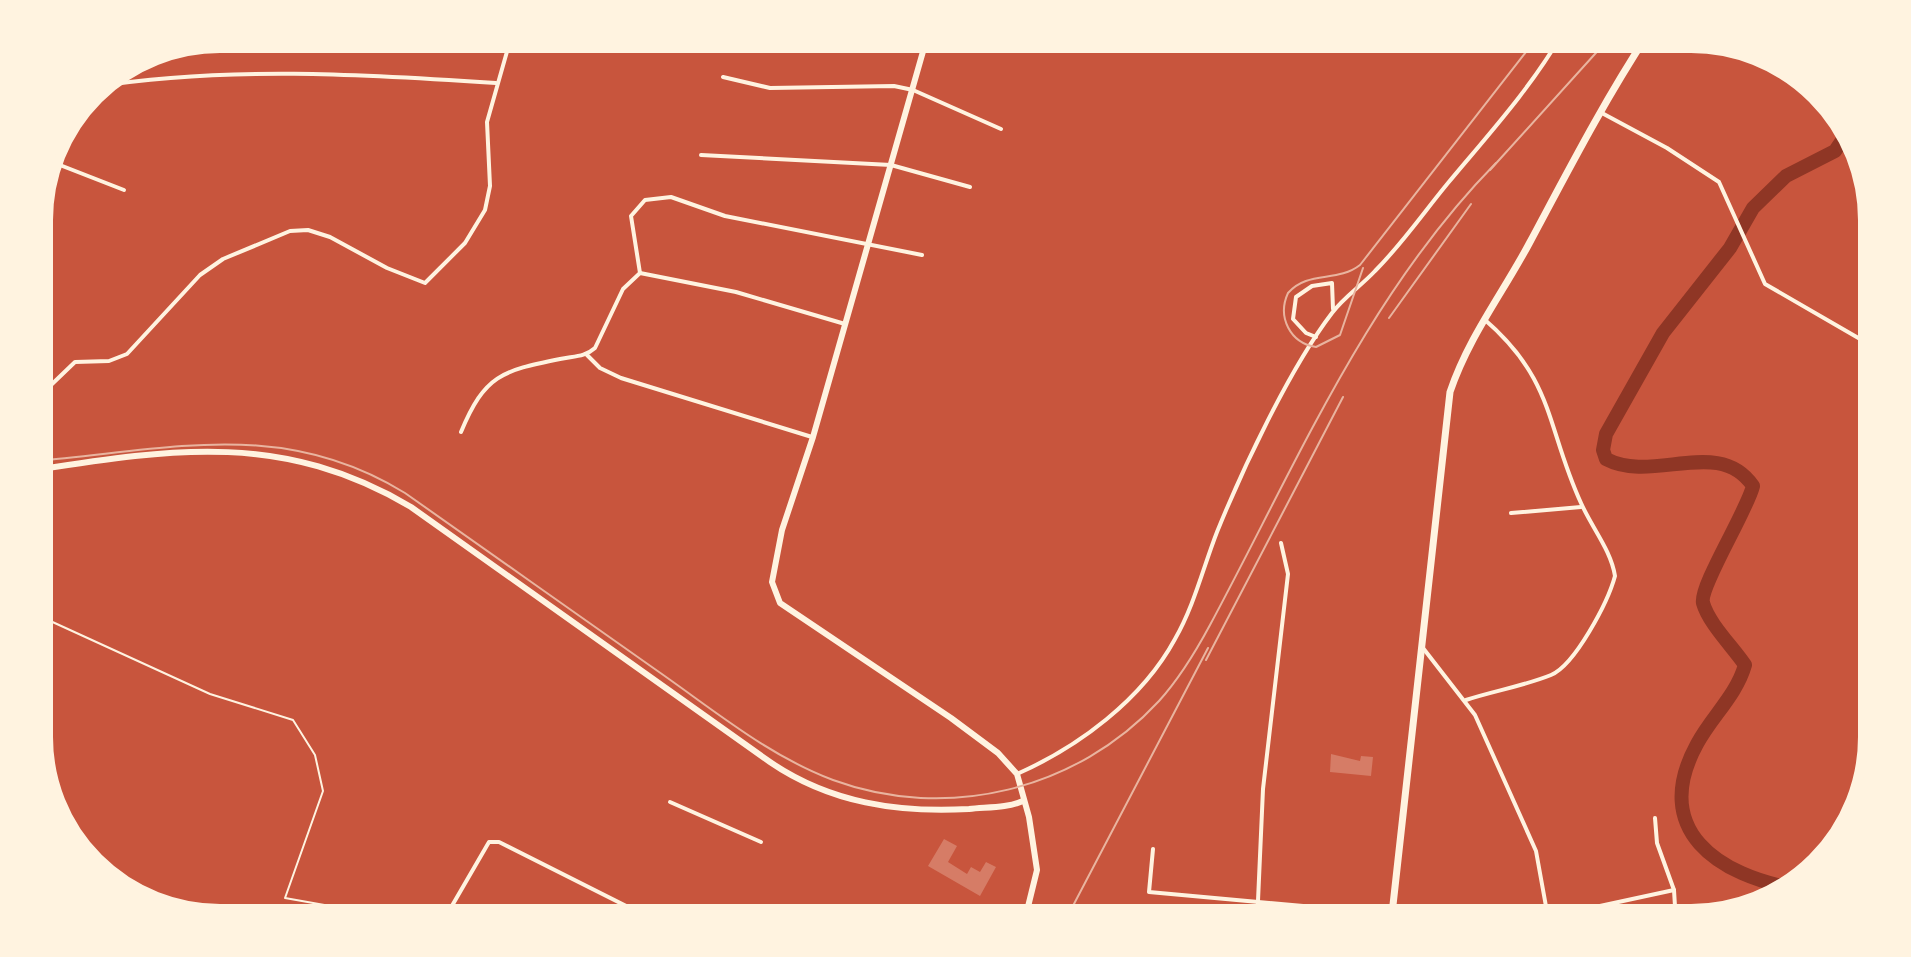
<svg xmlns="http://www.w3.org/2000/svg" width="1911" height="957" viewBox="0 0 1911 957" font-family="'Playfair Display',serif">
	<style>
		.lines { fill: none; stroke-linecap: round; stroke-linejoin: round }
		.river { stroke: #8f3625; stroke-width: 14 }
		.building { fill: #d67c66 }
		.service { stroke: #fff3e0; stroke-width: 2 }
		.minor { stroke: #fff3e0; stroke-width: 4 }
		.secondary { stroke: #fff3e0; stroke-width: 6 }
		.primary { stroke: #fff3e0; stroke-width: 7 }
		.tram { stroke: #e9b49f; stroke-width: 2 }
		.rail { stroke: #e9b49f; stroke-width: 2 }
		.rim { fill: none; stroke: #fff3e0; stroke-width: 10 }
	</style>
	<rect width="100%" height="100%" fill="#c8553d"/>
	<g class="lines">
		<path class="river" d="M1797,889C1718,876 1650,830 1697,744C1712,716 1736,696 1745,665C1733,647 1709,624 1703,603C1699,587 1747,511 1753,486C1719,436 1653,484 1606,459L1603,450L1606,434L1663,333L1730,248L1753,208L1786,176L1835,151L1850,129"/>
	</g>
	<g class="building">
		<polygon points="1331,754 1360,761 1361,756 1373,757 1371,776 1330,772"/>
		<polygon points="944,839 957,846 948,862 967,874 971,867 980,872 986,862 996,867 980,896 928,866"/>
	</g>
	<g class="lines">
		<polyline class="service" points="35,614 210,694 293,720 315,755 323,791 285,898 347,909"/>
		<g class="minor">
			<polyline points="723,77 770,88 894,86 913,90 1001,129"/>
			<path d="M92,87C228,66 360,74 496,83"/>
			<polyline points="1600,112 1667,148 1719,182 1765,284 1867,343"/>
			<polyline points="701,155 891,165 970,187"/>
			<polyline points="47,160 124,190"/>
			<polyline points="640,273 736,292 845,324"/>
			<polyline points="1316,337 1306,333 1293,319 1296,297 1312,286 1332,283 1333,309"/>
			<polyline points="587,355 600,368 621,378 812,437"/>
			<polyline points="35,384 50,386 75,362 109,361 127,354 200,275 223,259 290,231 308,230 330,237 387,268 425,283 465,243 485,210 490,186 487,122 512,34"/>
			<path d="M461,432C485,375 501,371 560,359C574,356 585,357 595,348L623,289L640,273L631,216L645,200L671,197L725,216L922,255"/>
			<polyline points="1511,513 1581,507"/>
			<polyline points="1423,648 1475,715 1536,851 1549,923"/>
			<path d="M1466,700C1493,691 1524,686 1551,675C1575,665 1608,602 1615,576C1611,550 1592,528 1581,503C1546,427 1555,380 1484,319"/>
			<path d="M1017,774C1078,747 1142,700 1175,639C1194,606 1203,568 1217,532C1243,468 1290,368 1332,313C1344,297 1361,286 1375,271C1402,244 1424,212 1448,183C1488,135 1531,88 1562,34"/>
			<polyline points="670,802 761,842"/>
			<polyline points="1655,818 1657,843 1674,890 1676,923"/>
			<polyline points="1153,849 1149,892 1392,914 1484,918 1549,917 1674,890"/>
			<polyline points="347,910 379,923"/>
			<polyline points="449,910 475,923"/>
			<polyline points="442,923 489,842 499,842 660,923"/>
			<polyline points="1257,923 1263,789 1288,574 1281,543"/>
		</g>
		<g class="secondary">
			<polyline points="928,34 813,437 782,530 772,582 780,603 951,718 998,753 1017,774 1029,817 1037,870 1024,923"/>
			<path d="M35,470C175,448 284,432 411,507L770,762C830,803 898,813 969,809C987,807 1007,808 1023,801"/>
		</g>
		<path class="primary" d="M1391,923L1450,392C1469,336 1503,293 1530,242C1568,171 1604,101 1648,34"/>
		<path class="tram" d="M1363,268L1340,335L1316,347C1290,343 1277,317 1288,293C1308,270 1337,283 1360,265L1540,34"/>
		<g class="rail">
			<polyline points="1490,170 1613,34"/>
			<polyline points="1389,318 1471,204"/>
			<path d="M35,461C168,450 282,417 405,493C489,553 575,612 659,672C715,711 769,756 833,780C947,822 1077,790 1159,701C1179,679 1196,651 1210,625C1296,465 1367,294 1496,163"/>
			<polyline points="1206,660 1343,397"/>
			<polyline points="1064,923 1208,648"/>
		</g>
	</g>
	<path d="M0 0H1911V957H0ZM220 48H1691A172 172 0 0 1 1863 220V737A172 172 0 0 1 1691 909H220A172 172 0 0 1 48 737V220A172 172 0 0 1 220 48Z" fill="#fff3e0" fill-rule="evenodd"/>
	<path class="rim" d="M220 48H1691A172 172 0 0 1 1863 220V737A172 172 0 0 1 1691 909H220A172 172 0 0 1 48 737V220A172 172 0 0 1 220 48Z"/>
</svg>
